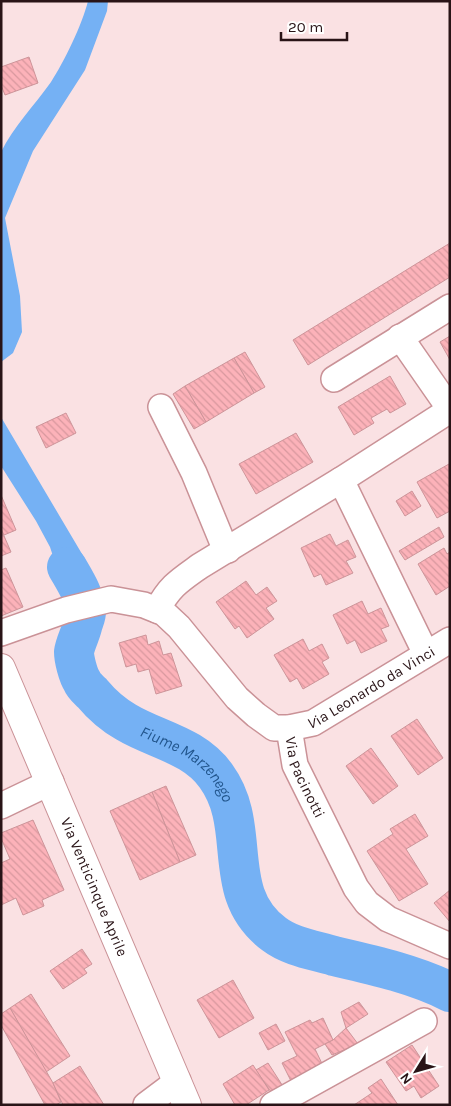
<svg xmlns="http://www.w3.org/2000/svg" width="451" height="1106" viewBox="0 0 451 1106" font-family="Karla,sans-serif">
	<style>
		.water { fill: #75b1f4 }
		.lines { fill: none; stroke-linecap: round; stroke-linejoin: round }
		.river { stroke: #75b1f4; stroke-width: 40 }
		.building { fill: url(#building-back-hatch); stroke: #cd9499 }
		.minor-casing { stroke: #ca9297; stroke-width: 28 }
		.major-casing { stroke: #ca9297; stroke-width: 30 }
		.minor { stroke: #fff; stroke-width: 25 }
		.major { stroke: #fff; stroke-width: 28 }
		.labels { text-anchor: middle; dominant-baseline: central; stroke-width: 4; stroke-linejoin: round; paint-order: stroke }
		.street-label { font-size: 15px; fill: #291417; stroke: #fff }
		.water-label { font-size: 16px; font-style: italic; fill: #22568d; stroke: #fff }
	</style>
	<defs>
		<pattern id="building-back-hatch" width="6" height="6" patternUnits="userSpaceOnUse" patternTransform="scale(1.25)"><rect width="6" height="6" fill="#fcb2b9"/><path d="M-1 5l2 2M0 0l6 6M5-1l2 2" fill="none" stroke="#d8989e"/></pattern>
	</defs>
	<rect width="100%" height="100%" fill="#fae1e3"/>
	<g class="water">
		<path d="M88,1H108L107,11L85,70L33,151L5,218L20,296L22,332L13,353L1,362V152C14,126 34,106 51,82C64,62 82,25 88,1Z"/>
		<polygon points="1,417 85,559 96,587 91,592 67,599 50,547 36,521 1,466"/>
	</g>
	<g class="lines">
		<path class="river" id="s1" d="M67,567C75,581 85,596 86,612C86,617 83,622 82,627C80,635 75,644 74,652C74,659 78,675 82,681C84,686 88,689 92,693C102,705 112,714 126,722C156,740 194,745 216,776C254,828 218,892 274,934C291,947 314,950 334,956C373,965 414,974 450,992"/>
	</g>
	<g class="building">
		<polygon points="29,57 38,83 5,95 1,85 1,67"/>
		<polygon points="450,243 450,277 308,365 293,340"/>
		<polygon points="450,336 450,360 440,342"/>
		<polygon points="245,352 265,387 254,393 234,358"/>
		<polygon points="234,358 254,393 206,422 185,386"/>
		<polygon points="390,376 406,404 390,413 387,409 371,418 374,423 354,435 338,407"/>
		<polygon points="185,386 206,422 194,429 173,394"/>
		<polygon points="66,413 76,433 46,448 36,427"/>
		<polygon points="296,433 313,462 256,494 239,464"/>
		<polygon points="449,464 450,511 437,518 417,482"/>
		<polygon points="412,491 421,506 405,516 396,501"/>
		<polygon points="1,495 16,530 4,535 1,529"/>
		<polygon points="439,527 444,537 405,560 399,551"/>
		<polygon points="1,529 11,552 1,556"/>
		<polygon points="330,534 336,546 348,540 356,557 346,561 353,573 326,585 321,574 314,577 301,548"/>
		<polygon points="444,548 447,554 450,552 450,586 436,595 418,564"/>
		<polygon points="6,568 23,607 1,616 1,570"/>
		<polygon points="246,581 256,595 267,587 277,601 266,608 274,619 247,638 239,626 235,629 216,602"/>
		<polygon points="362,601 368,614 381,608 389,626 381,629 387,641 361,653 355,640 347,644 333,615"/>
		<polygon points="146,635 148,645 159,641 163,655 171,653 182,686 156,694 149,669 138,672 136,664 126,667 119,643"/>
		<polygon points="303,639 309,651 322,644 329,658 322,662 329,674 303,689 297,678 290,682 274,655"/>
		<polygon points="417,719 443,758 418,775 391,736"/>
		<polygon points="371,748 398,786 373,804 346,766"/>
		<polygon points="166,786 196,855 180,862 152,792"/>
		<polygon points="152,792 180,862 140,880 110,811"/>
		<polygon points="415,814 428,836 406,849 428,884 399,901 367,851 393,834 390,829"/>
		<polygon points="33,820 64,890 42,900 44,906 23,915 16,898 1,905 1,863 10,859 1,838 1,833"/>
		<polygon points="450,890 450,922 434,903"/>
		<polygon points="82,949 92,964 84,969 87,973 63,989 50,971"/>
		<polygon points="233,980 254,1018 219,1038 197,1000"/>
		<polygon points="31,994 70,1056 46,1072 10,1008"/>
		<polygon points="359,1002 368,1014 346,1028 341,1012"/>
		<polygon points="10,1008 53,1083 61,1102 56,1105 45,1105 1,1025 1,1014"/>
		<polygon points="323,1018 333,1040 315,1049 327,1074 295,1089 282,1063 297,1056 285,1032 310,1020 312,1023"/>
		<polygon points="276,1024 285,1041 268,1050 259,1033"/>
		<polygon points="346,1028 358,1044 332,1055 325,1044 333,1040"/>
		<polygon points="412,1045 439,1086 421,1098 414,1086 406,1091 386,1062"/>
		<polygon points="268,1063 286,1091 275,1098 256,1070"/>
		<polygon points="253,1065 269,1090 246,1105 235,1105 223,1084"/>
		<polygon points="80,1066 104,1105 63,1105 53,1083"/>
		<polygon points="381,1079 398,1105 354,1105 372,1093 368,1088"/>
	</g>
	<g class="lines">
		<g class="minor-casing">
			<g id="minor">
				<polyline points="400,337 450,409"/>
				<polyline points="334,379 450,307"/>
				<polyline points="161,407 194,473 222,541 228,550"/>
				<polyline points="341,480 426,654"/>
				<path d="M157,610C170,586 179,581 200,566L341,480L450,410"/>
				<path id="s2" d="M1,633L66,610L111,599L144,605L164,613L179,627L237,698L256,715L274,728H289L313,723L450,640"/>
				<path id="s3" d="M289,728L295,765L356,888L367,903L388,919L450,946"/>
				<polyline points="1,806 51,782"/>
				<polyline points="146,1105 178,1081"/>
				<polyline points="273,1105 424,1021"/>
			</g>
		</g>
		<g class="major-casing">
			<g id="major">
				<path id="s4" d="M1,668L187,1105"/>
			</g>
		</g>
		<use href="#minor" class="minor"/>
		<use href="#major" class="major"/>
	</g>
	<g class="labels">
		<g class="street-label">
			<text stroke="none"><textPath href="#s2" startOffset="438">Via Leonardo da Vinci</textPath></text>
			<text stroke="none"><textPath href="#s3" startOffset="52">Via Pacinotti</textPath></text>
			<text stroke="none"><textPath href="#s4" startOffset="238">Via Venticinque Aprile</textPath></text>
		</g>
		<g class="water-label">
			<text stroke="none"><textPath href="#s1" startOffset="258">Fiume Marzenego</textPath></text>
		</g>
	</g>
	<rect width="451" height="1106" fill="none" stroke="#291417" stroke-width="5"/>
	<g transform="translate(416 1071) rotate(233)" stroke="#ffffff" stroke-width="4" paint-order="stroke">
	<path d="M0-4L9 19L0 12L-9 19Z" fill="#291417"/>
	<text y="-8" font-size="14" font-weight="bold" text-anchor="middle" fill="#291417">N</text>
	</g>
	<path d="M281 32v8h66v-8" fill="none" stroke="#291417" stroke-width="2.5"/>
	<text x="288" y="32" font-size="15" fill="#291417" stroke="#ffffff" stroke-width="4" paint-order="stroke">20 m</text>
</svg>
